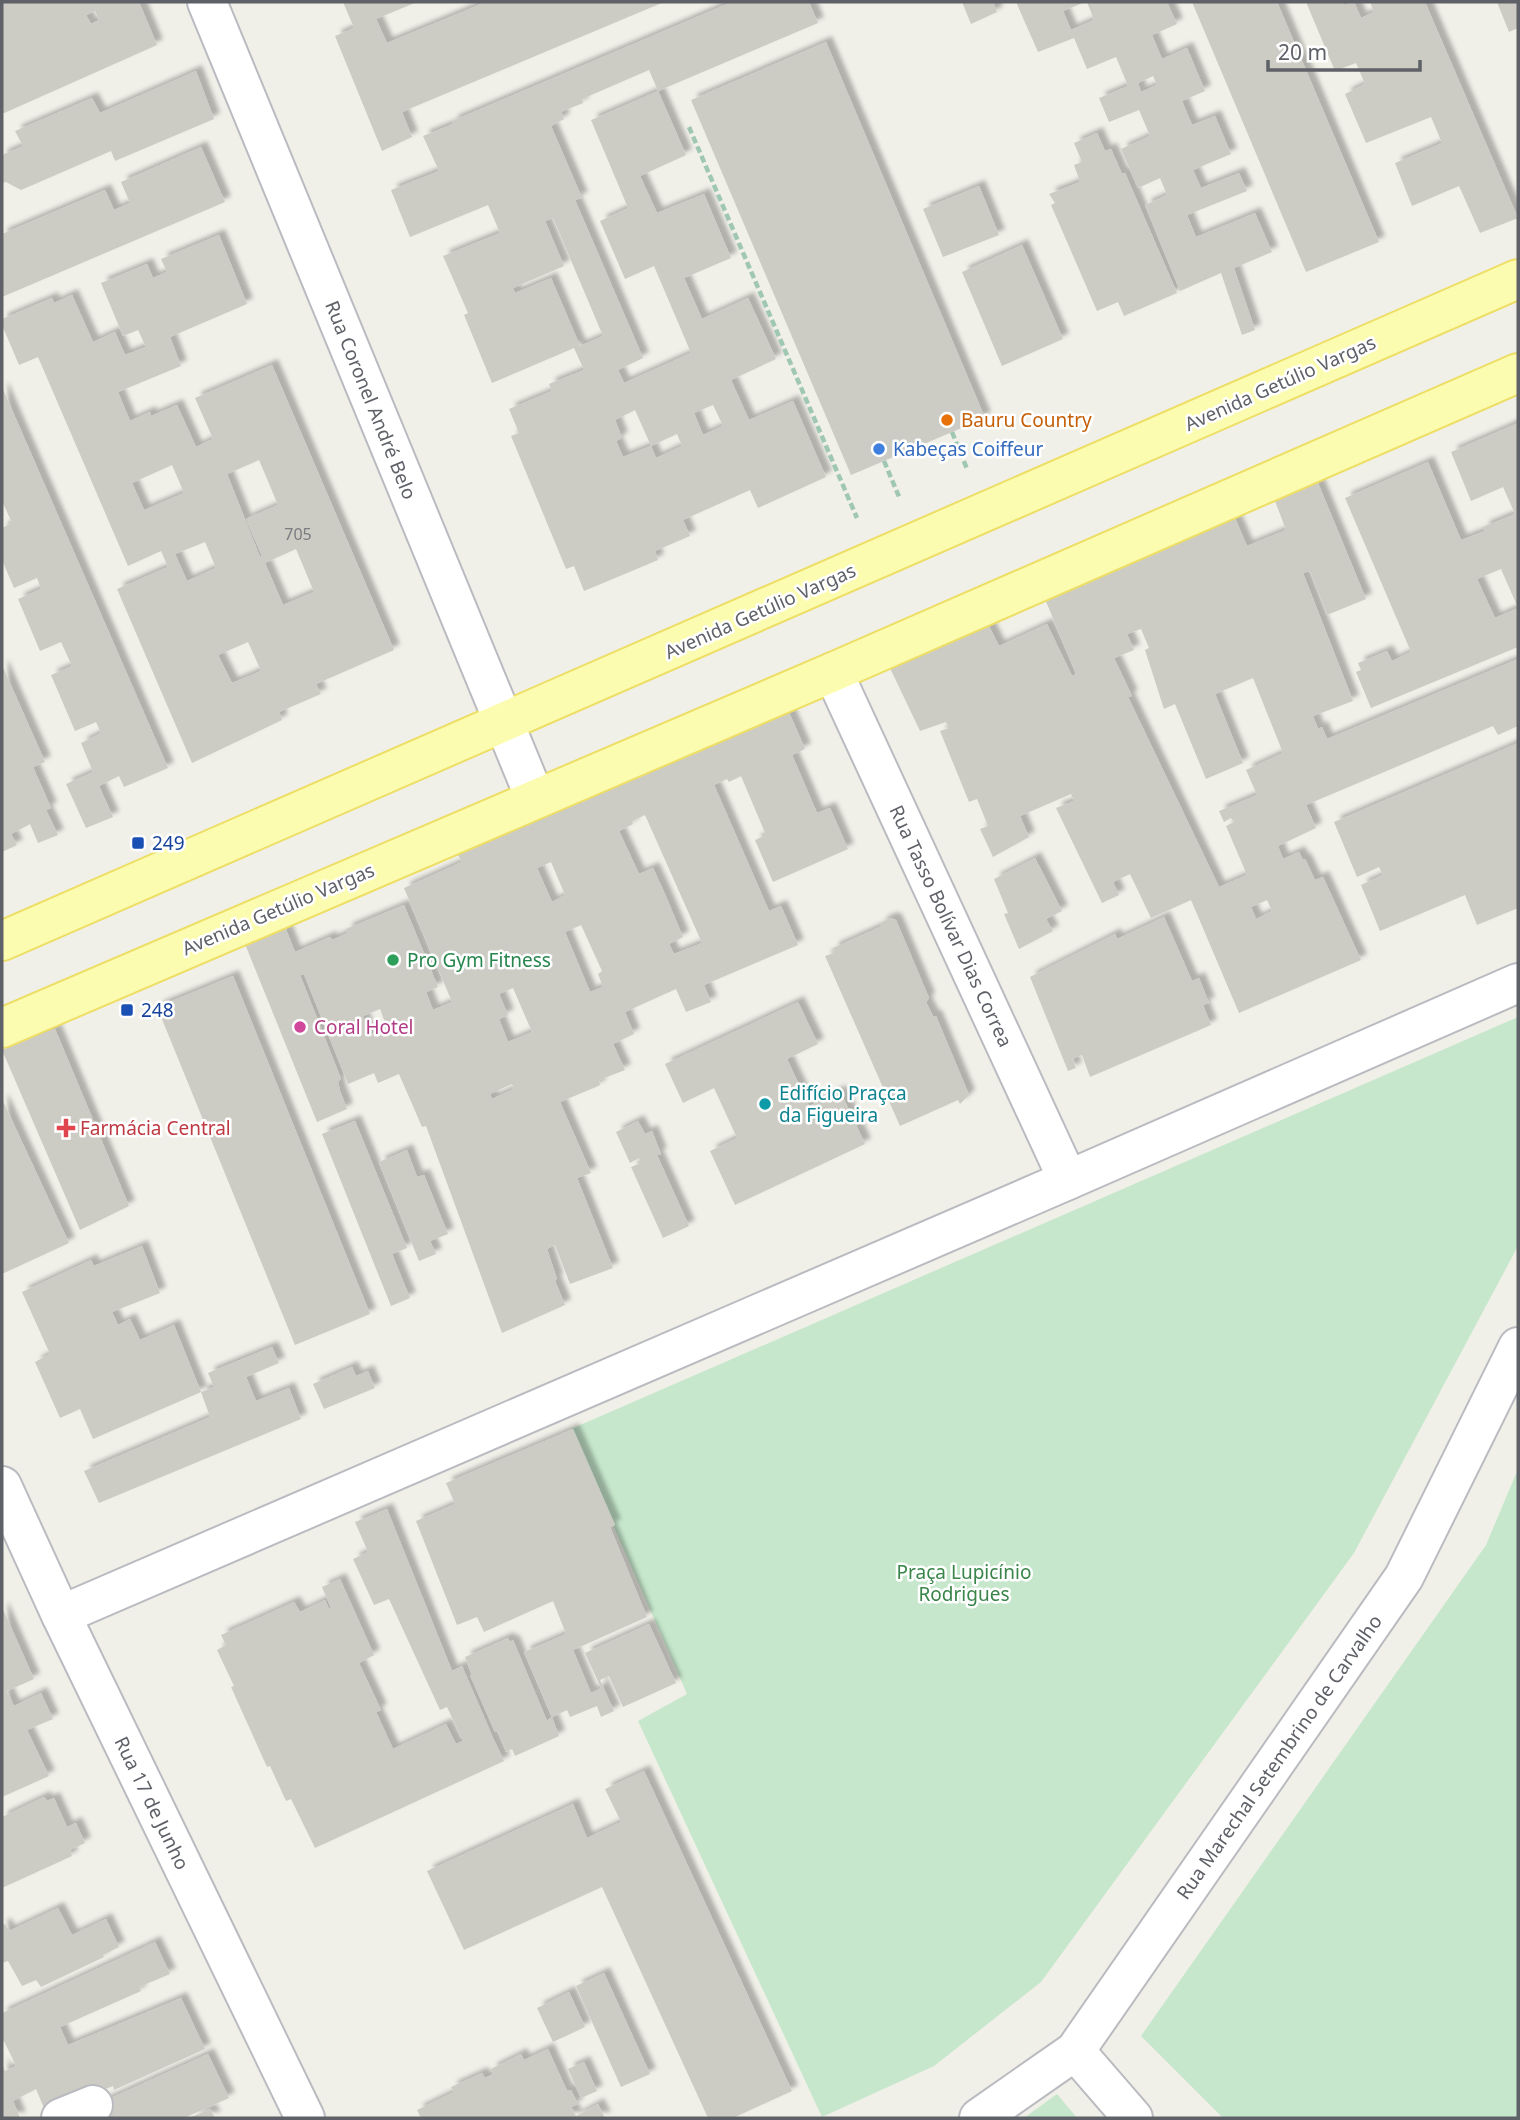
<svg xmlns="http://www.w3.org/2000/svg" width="1520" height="2120" viewBox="0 0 1520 2120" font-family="'Noto Sans',sans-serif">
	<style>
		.green { fill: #c6e7cc }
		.building { fill: #cccbc4; fill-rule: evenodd; filter: url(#shadow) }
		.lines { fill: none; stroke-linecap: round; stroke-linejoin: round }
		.minor-casing { stroke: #babbc1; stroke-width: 42 }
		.major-casing { stroke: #edde65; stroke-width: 42 }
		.path { stroke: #9fc7b2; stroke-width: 4.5; stroke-dasharray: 7 3.5; stroke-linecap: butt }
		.minor { stroke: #fff; stroke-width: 38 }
		.major { stroke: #fcfcb1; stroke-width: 38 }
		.food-dot { fill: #e8710a; stroke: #fff; stroke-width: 2.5 }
		.shop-dot { fill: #3f7fe0; stroke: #fff; stroke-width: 2.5 }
		.transit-dot { fill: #1a4fb4; stroke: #fff; stroke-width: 2.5 }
		.leisure-dot { fill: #2e9e5b; stroke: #fff; stroke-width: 2.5 }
		.hotel-dot { fill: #d1479c; stroke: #fff; stroke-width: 2.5 }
		.culture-dot { fill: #0f9aa8; stroke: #fff; stroke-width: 2.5 }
		.health-dot { fill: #e0444e; stroke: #fff; stroke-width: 2.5 }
		.labels { text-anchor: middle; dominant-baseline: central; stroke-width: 5; stroke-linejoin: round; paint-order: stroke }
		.number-label { font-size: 16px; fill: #7a7c7f }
		.street-label { font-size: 19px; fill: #5f6168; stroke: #fff }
		.food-label { font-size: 19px; fill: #c56008; stroke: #fff; text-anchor: start }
		.shop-label { font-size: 19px; fill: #366cbe; stroke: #fff; text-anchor: start }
		.transit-label { font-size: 19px; fill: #164399; stroke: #fff; text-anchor: start }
		.leisure-label { font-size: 19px; fill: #27864d; stroke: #fff; text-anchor: start }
		.hotel-label { font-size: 19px; fill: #b23c85; stroke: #fff; text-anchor: start }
		.culture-label { font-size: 19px; fill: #0d838f; stroke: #fff; text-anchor: start }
		.health-label { font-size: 19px; fill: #be3a42; stroke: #fff; text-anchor: start }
		.park-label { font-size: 19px; fill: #398549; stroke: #fff }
	</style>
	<defs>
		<filter id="shadow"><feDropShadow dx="6" dy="-6" stdDeviation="2" flood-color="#0004"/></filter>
	</defs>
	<rect width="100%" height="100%" fill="#f1f0e8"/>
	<g class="green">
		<polygon points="1518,1017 1518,1246 1354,1553 1041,1982 934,2066 822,2117 638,1721 687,1694 571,1429"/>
		<polygon points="1518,1469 1518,2118 1223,2118 1141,2036 1486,1545"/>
		<polygon points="1057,2094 1077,2118 1024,2118"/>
	</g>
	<g class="building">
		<path d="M2,2H139L157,45L2,114ZM95,11L99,20L91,24L86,15Z"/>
		<polygon points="343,2 417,2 376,19 387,43 486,2 664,2 402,112 412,137 382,151 335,36 354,28"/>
		<path d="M732,2H809L818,23L658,91L686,155L640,176L657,213L704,194L731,258L684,278L702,319L748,298L776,359L731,380L749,420L793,401L826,477L758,508L750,490L683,520L690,536L655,551L658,560L584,591L574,566L566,569L511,436L519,433L509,409L552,391L549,384L584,370L574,348L492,383L464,315L468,313L443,256L500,233L488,205L410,237L391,190L439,171L423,136L453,124L452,121ZM649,70L658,91L591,120L628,208L600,221L625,279L654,266L691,353L624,383L618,370L643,358L575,200L582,198L551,126L564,119L561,112L583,103L582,99ZM553,218L603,336L580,346L551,278L515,293L513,288L564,266L545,221ZM713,405L723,426L703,435L694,413ZM635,410L651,446L677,434L682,446L656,458L651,446L623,457L616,441L622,438L615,420Z"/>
		<polygon points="962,2 993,2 997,12 971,24"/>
		<path d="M1016,2H1085L1063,11L1071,30L1094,20L1087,2H1167L1177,24L1152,35L1162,59L1187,48L1205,91L1182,101L1192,125L1215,116L1231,154L1193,170L1201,188L1239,173L1247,191L1187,215L1196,237L1255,213L1272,252L1234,268L1255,330L1242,335L1221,273L1180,291L1145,205L1167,195L1160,178L1138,188L1121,149L1150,136L1139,110L1109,122L1099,98L1128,86L1116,57L1087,69L1074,38L1038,52ZM1153,76L1157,85L1141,92L1138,83Z"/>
		<polygon points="1192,2 1277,2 1379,242 1306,272"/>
		<polygon points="1306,2 1343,2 1344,5 1354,2 1361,18 1374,12 1370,2 1425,2 1518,218 1480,233 1459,186 1412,206 1395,163 1442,143 1431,117 1366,143 1345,94 1365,84 1356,63 1335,71"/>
		<polygon points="1497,2 1518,2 1518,28 1509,32"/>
		<polygon points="826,42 985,418 851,475 691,100"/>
		<polygon points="196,71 214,119 115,161 111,151 21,190 6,182 2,183 2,155 23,146 15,131 92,98 100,113"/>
		<polygon points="1097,133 1105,151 1111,149 1122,174 1125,173 1177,293 1124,316 1118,302 1097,311 1051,205 1055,203 1049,194 1080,182 1074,165 1082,162 1074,143"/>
		<polygon points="201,147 225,202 2,297 2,234 105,190 114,210 130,203 121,182"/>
		<polygon points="979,186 999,235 943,257 923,209"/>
		<path d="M219,235L247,304L170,337L181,366L118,392L130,421L150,412L151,416L177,405L196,447L213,439L195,398L272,365L394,650L316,684L321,694L279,712L282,720L192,763L117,589L168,567L161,551L128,566L38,357L19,365L2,325V319L52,298L54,303L72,295L93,342L115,332L125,355L146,347L138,330L123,336L101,283L147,264L153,278L167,272L161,259ZM259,460L278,505L246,519L262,556L260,557L227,474ZM172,465L184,493L144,510L132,483ZM205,542L216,568L187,581L175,554ZM296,549L314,592L283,605L265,563ZM248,642L261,671L232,683L218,655Z"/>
		<polygon points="1022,245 1063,339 1002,366 962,272"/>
		<polygon points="2,387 168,768 124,787 119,776 99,786 113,817 86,828 66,784 93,772 81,743 101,733 96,722 75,731 51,675 72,666 61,642 40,651 18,599 41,589 37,578 14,588 2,560 2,528 12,523 2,501"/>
		<path d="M1518,423V647L1371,708L1356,672L1361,670L1358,663L1387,651L1392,661L1411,652L1345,498L1428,462L1461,540L1485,531L1483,527L1515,514L1503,487L1471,501L1451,452ZM1501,569L1518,608L1495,618L1477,579Z"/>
		<path d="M1318,483L1366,599L1327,615L1310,571L1303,573L1353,701L1313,716L1318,729L1322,727L1327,739L1518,659V726L1498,735L1493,726L1306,805L1316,828L1278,846L1283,859L1299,852L1303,860L1305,859L1315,880L1323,877L1361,960L1239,1013L1191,900L1151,918L1130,874L1113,882L1119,895L1102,903L1056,808L1074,801L1071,794L1020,816L1029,837L993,857L980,829L988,826L977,799L969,802L940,731L949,728L946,722L920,731L889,666L988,624L999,646L1047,624L1072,676L1076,674L1045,599L1235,518L1247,546L1286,530L1275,501ZM1141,629L1149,648L1145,650L1164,709L1175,704L1206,779L1243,763L1215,694L1253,678L1283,753L1246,770L1257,795L1219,811L1224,822L1231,818L1234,822L1226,826L1247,875L1219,887L1128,697L1132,696L1114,658L1134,650L1127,634ZM1267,900L1272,911L1256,919L1251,907Z"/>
		<polygon points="2,665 45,762 33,767 51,808 46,810 58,835 38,843 30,824 11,834 17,845 2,852"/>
		<path d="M788,710L805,749L792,755L817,813L830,808L848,849L773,882L755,840L766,835L741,776L729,782L727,779L714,785L769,911L781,906L798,945L704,985L711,1002L686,1012L676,989L625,1012L634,1034L613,1044L625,1070L599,1080L600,1085L596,1087L560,1102L591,1173L577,1178L613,1268L570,1284L555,1245L547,1249L557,1279L555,1281L565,1305L502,1333L426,1126L422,1127L399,1074L378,1083L374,1073L348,1084L304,974L300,975L341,1079L338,1081L340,1091L347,1109L317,1122L245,944L285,927L295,952L330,937L332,940L348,933L346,929L404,905L438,987L426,992L433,1010L452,1002L404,888L462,862L457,853ZM645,815L702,943L674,954L669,944L683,937L664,892L653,868L639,874L619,831L633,824L632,821ZM551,862L565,895L552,902L537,868ZM581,925L602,971L598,974L603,987L590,992L565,932ZM513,988L532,1032L508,1042L499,1019L508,1015L499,994ZM380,1009L387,1028L370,1035L363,1016ZM512,1084L514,1089L492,1099L490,1094Z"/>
		<polygon points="1518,743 1518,908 1477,925 1465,895 1380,931 1361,885 1383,875 1379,867 1357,877 1334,822"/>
		<polygon points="1035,858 1062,911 1046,919 1053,931 1019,949 1004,914 1008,913 994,879"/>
		<polygon points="1164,917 1192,981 1199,978 1209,1003 1203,1005 1211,1025 1090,1077 1082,1055 1072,1059 1076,1068 1068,1071 1030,977 1115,934 1117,939"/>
		<polygon points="891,918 896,920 929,998 926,1002 933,1016 936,1016 969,1095 960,1104 958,1100 900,1126 825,956 834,953 833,948 882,926 880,923"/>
		<polygon points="233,976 370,1314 295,1345 157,1007"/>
		<polygon points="798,1002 818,1044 787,1059 809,1106 840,1091 865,1144 735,1205 710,1151 737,1138 714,1088 683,1103 665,1064"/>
		<polygon points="55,1029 129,1206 80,1230 2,1050"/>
		<polygon points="2,1099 69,1243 2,1274"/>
		<polygon points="355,1121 407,1248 392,1254 410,1298 391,1306 322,1134"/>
		<polygon points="638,1121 645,1134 652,1131 661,1154 657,1155 689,1226 663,1238 631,1167 641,1163 639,1158 630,1163 616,1132"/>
		<polygon points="407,1150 417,1177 424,1175 448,1234 430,1241 436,1254 419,1261 379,1162"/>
		<polygon points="142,1246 160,1293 112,1312 118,1325 130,1319 140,1340 174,1325 201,1392 93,1439 80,1409 60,1418 35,1362 50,1354 22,1292 91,1260 94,1266"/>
		<polygon points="272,1347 279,1363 246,1377 256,1401 289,1388 301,1419 99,1503 84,1471 210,1417 201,1392 214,1387 208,1373"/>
		<polygon points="352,1367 356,1376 368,1371 375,1388 324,1409 313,1384"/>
		<polygon points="573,1429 615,1525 610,1527 647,1617 573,1650 591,1693 601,1688 585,1653 649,1624 676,1683 623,1707 609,1676 600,1680 614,1711 601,1717 597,1706 570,1717 567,1710 552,1717 524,1652 566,1634 553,1601 484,1632 477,1617 457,1625 416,1521 455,1504 446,1483"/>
		<polygon points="387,1509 452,1671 462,1666 493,1738 504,1761 315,1848 291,1799 286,1801 270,1766 267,1767 231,1687 234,1686 217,1650 226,1645 221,1635 294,1602 300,1612 325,1600 329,1609 331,1608 322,1587 340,1579 374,1655 359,1663 381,1710 376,1712 393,1749 446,1724 456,1744 463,1741 447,1707 440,1710 389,1599 374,1605 353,1559 368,1552 355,1522"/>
		<polygon points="2,1607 34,1679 7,1691 14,1706 41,1693 53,1719 27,1730 49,1776 2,1797"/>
		<polygon points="508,1638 510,1642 513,1640 547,1721 552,1717 559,1736 515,1756 512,1749 506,1752 498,1731 495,1732 470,1675 472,1675 465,1657"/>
		<polygon points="644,1771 792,2091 733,2118 708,2118 602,1887 464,1950 427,1871 573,1804 587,1838 621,1822 605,1789"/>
		<polygon points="44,1797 47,1801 54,1798 67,1827 76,1823 85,1843 70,1850 72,1856 2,1888 2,1817"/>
		<polygon points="58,1908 72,1935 106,1919 119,1947 103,1955 104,1957 41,1987 36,1980 22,1986 8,1961 2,1963 2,1925 5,1924 9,1931"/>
		<polygon points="155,1942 170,1974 139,1987 141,1991 60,2027 68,2045 181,1998 205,2049 114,2090 113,2086 46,2113 36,2089 13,2101 20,2118 2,2118 2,2063 5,2071 16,2066 4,2041 2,2042 2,2013"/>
		<polygon points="604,1973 650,2074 621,2087 576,1986"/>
		<polygon points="569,1992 585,2027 553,2042 537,2008"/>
		<polygon points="548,2049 567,2091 571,2090 578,2104 571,2107 576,2116 598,2104 605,2118 421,2118 417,2110 454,2092 451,2087 482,2073 485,2078 493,2074 491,2069 521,2054 524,2060"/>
		<polygon points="208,2054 229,2098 184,2118 107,2118 100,2103"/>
		<polygon points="584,2062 597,2091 581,2098 568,2069"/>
		<polygon points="210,2109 215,2118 189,2118"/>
	</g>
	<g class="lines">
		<g class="minor-casing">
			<g id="minor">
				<polyline points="207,2 535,798"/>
				<polyline points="833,672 1068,1180"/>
				<polyline points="2,1486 61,1615 305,2118"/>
				<polyline points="61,1615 1068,1180 1518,983"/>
				<polyline points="1075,2051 1133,2118"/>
				<polyline points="61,2118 93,2105"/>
				<polyline points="979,2118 1075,2051 1404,1577 1518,1347"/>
			</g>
		</g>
		<g class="major-casing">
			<g id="major">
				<polyline points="2,941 1518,279"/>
				<polyline points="2,1028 833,672 1518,373"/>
			</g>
		</g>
		<g class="path">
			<polyline points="689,127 857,518"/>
			<polyline points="952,432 967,469"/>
			<polyline points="884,461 900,499"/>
		</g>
		<use href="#minor" class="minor"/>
		<use href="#major" class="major"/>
	</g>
	<circle class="food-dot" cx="947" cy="420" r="7"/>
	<circle class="shop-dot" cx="879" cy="449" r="7"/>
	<g class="transit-dot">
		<rect x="131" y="836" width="14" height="14" rx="3.5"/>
		<rect x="120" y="1003" width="14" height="14" rx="3.5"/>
	</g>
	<circle class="leisure-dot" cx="393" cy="960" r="7"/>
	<circle class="hotel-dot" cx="300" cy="1027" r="7"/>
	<circle class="culture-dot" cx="765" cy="1104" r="7"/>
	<path class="health-dot" d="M62.5 1117.5h7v7h7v7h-7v7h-7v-7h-7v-7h7z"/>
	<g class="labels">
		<g class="number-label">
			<text x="298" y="534">705</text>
		</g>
		<g class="street-label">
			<text transform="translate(1280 383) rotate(-24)">Avenida Getúlio Vargas</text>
			<text transform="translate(371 400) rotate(68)">Rua Coronel André Belo</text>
			<text transform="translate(760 611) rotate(-24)">Avenida Getúlio Vargas</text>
			<text transform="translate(278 909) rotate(-23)">Avenida Getúlio Vargas</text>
			<text transform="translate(951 926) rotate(65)">Rua Tasso Bolívar Dias Correa</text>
			<text transform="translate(1279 1757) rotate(-55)">Rua Marechal Setembrino de Carvalho</text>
			<text transform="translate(152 1803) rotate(64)">Rua 17 de Junho</text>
		</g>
		<g class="food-label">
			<text x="961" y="420">Bauru Country</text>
		</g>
		<g class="shop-label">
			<text x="893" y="449">Kabeças Coiffeur</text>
		</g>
		<g class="transit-label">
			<text x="152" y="843">249</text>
			<text x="141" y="1010">248</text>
		</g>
		<g class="leisure-label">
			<text x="407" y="960">Pro Gym Fitness</text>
		</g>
		<g class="hotel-label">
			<text x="314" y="1027">Coral Hotel</text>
		</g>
		<g class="culture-label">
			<text x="779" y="1093">Edifício Praçca<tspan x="779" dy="22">da Figueira</tspan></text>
		</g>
		<g class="health-label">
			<text x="80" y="1128">Farmácia Central</text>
		</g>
		<g class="park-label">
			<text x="964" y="1572">Praça Lupicínio<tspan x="964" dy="22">Rodrigues</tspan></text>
		</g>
	</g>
	<rect width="1520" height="2120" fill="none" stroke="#5f6168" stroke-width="7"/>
	<path d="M1268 60v10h152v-10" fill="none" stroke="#5f6168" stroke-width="3.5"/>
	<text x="1278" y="60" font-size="21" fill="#5f6168" stroke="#ffffff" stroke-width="5" paint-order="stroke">20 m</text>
</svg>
